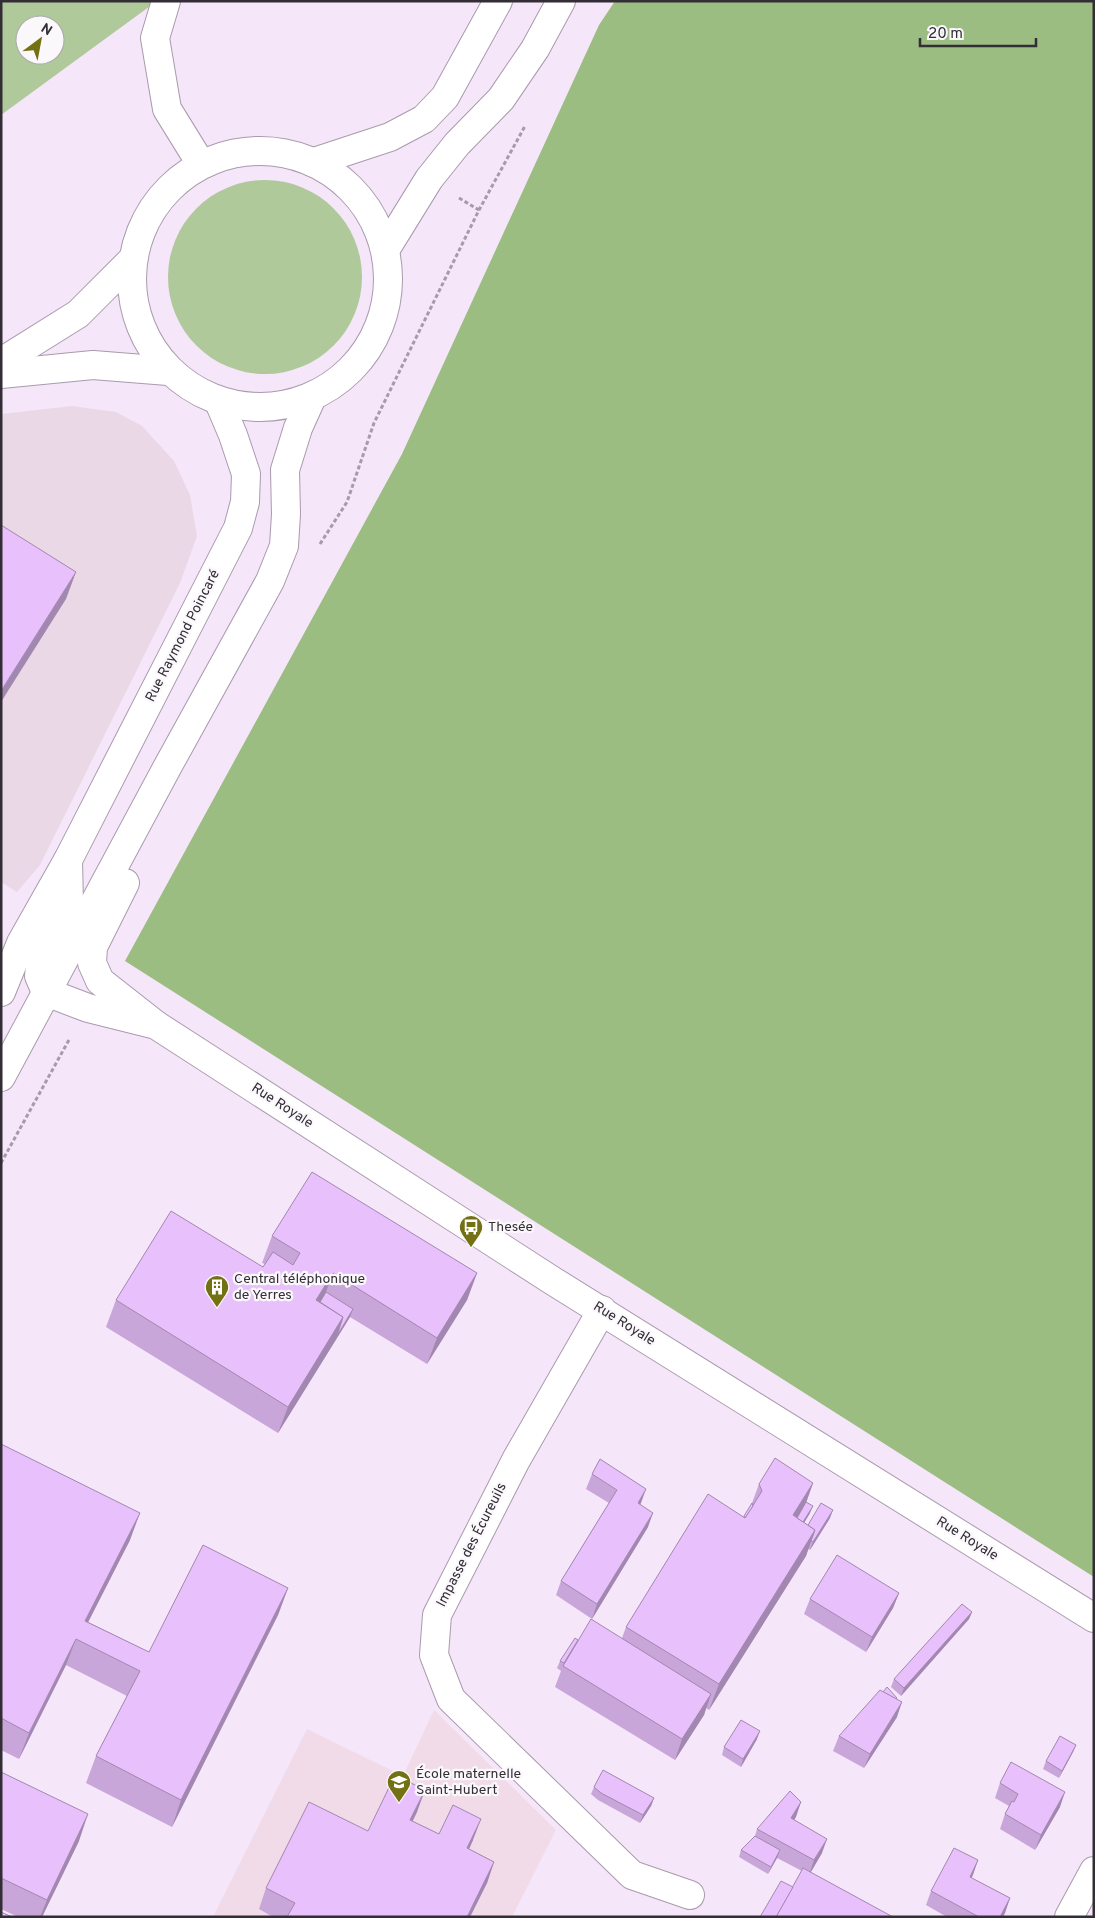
<svg xmlns="http://www.w3.org/2000/svg" width="1095" height="1918" viewBox="0 0 1095 1918" font-family="Overpass,sans-serif">
	<style>
		.commercial { fill: #ebd8e7 }
		.education { fill: #f1dbe8 }
		.green { fill: #afc99b; fill-rule: evenodd }
		.forest { fill: #9bbd81 }
		.lines { fill: none; stroke-linecap: round; stroke-linejoin: round }
		.minor-casing { stroke: #a99aad; stroke-width: 30 }
		.major-casing { stroke: #a99aad; stroke-width: 30 }
		.path { stroke: #a79baa; stroke-width: 3; stroke-dasharray: 4 2.5; stroke-linecap: butt }
		.minor { stroke: #fff; stroke-width: 28 }
		.major { stroke: #fff; stroke-width: 28 }
		.wall { fill: #c8a6d9 }
		.shaded-wall { fill: #a287b0 }
		.building { fill: #e8c1fc; stroke: #a287b0 }
		.labels { text-anchor: middle; dominant-baseline: central; stroke-width: 4.5; stroke-linejoin: round; paint-order: stroke }
		.street-label { font-size: 14px; fill: #332d35; stroke: #fbf8fc }
		.poi-label { font-size: 14px; fill: #332d35; stroke: #fbf8fc; text-anchor: start }
	</style>
	<rect width="100%" height="100%" fill="#f6e6fa"/>
	<polygon class="commercial" points="72,406 116,412 142,426 174,461 190,495 197,536 180,583 40,865 17,892 1,882 1,414"/>
	<polygon class="education" points="434,1710 556,1830 512,1917 213,1917 307,1729 403,1776"/>
	<g class="green">
		<path d="M1,1H157L1,115ZM25,25H55V55H25Z"/>
		<circle cx="265" cy="277" r="97"/>
	</g>
	<polygon class="forest" points="615,1 1094,1 1094,1577 125,961 402,454 599,25"/>
	<g class="lines">
		<g class="minor-casing">
			<g id="minor">
				<polyline points="166,1 155,38 167,109 201,164"/>
				<polyline points="1,362 78,314 133,259"/>
				<polyline points="1,374 93,365 168,371"/>
				<polyline points="46,992 88,1008 156,1025 553,1281 1094,1618"/>
				<polyline points="602,1310 516,1460 437,1615 434,1655 451,1699 632,1875 690,1895"/>
				<polyline points="1069,1917 1094,1871"/>
			</g>
		</g>
		<g class="major-casing">
			<g id="major">
				<circle cx="260" cy="279" r="128"/>
				<polyline points="314,162 390,137 424,119 445,97 498,1"/>
				<polyline points="387,247 429,179 457,144 501,99 535,49 561,1"/>
				<polyline points="125,883 93,947 92,963 100,981 156,1025"/>
				<polyline points="1,992 21,943 68,860 238,528 245,502 246,474 233,435 219,402"/>
				<polyline points="46,992 39,976 41,957 69,904 68,860"/>
				<polyline points="1,1077 169,764 270,581 284,546 286,514 285,470 298,428 312,397"/>
			</g>
		</g>
		<g class="path">
			<polyline points="459,198 479,210"/>
			<polyline points="320,544 347,502 374,423 479,210 525,126"/>
			<polyline points="1,1163 70,1038"/>
		</g>
		<use href="#minor" class="minor"/>
		<use href="#major" class="major"/>
	</g>
	<g class="wall">
		<polygon points="272,1236 477,1273 467,1300 427,1364 350,1317 278,1433 106,1327 116,1300 263,1267 265,1264 262,1263"/>
		<polygon points="1,1444 130,1540 88,1622 149,1652 288,1588 278,1615 172,1827 86,1783 96,1756 127,1696 66,1665 19,1759 1,1750"/>
		<polygon points="592,1474 640,1505 648,1527 592,1619 556,1595 561,1581 609,1503 586,1489"/>
		<polygon points="813,1483 806,1502 810,1513 804,1523 808,1525 830,1518 810,1550 808,1549 806,1556 709,1710 706,1708 704,1715 675,1760 555,1687 561,1671 557,1668 560,1661 578,1640 622,1638 626,1627 744,1516 752,1503 759,1484"/>
		<polygon points="899,1593 893,1608 866,1652 804,1614 810,1599"/>
		<polygon points="972,1612 969,1619 901,1696 891,1687 894,1679"/>
		<polygon points="897,1699 897,1717 864,1768 833,1751 839,1736"/>
		<polygon points="757,1739 741,1767 722,1755 724,1747"/>
		<polygon points="1076,1745 1073,1752 1059,1778 1043,1769 1046,1761"/>
		<polygon points="1,1772 79,1841 42,1917 18,1917 1,1909"/>
		<polygon points="1000,1783 1060,1807 1035,1850 1000,1829 1005,1814 1009,1806 995,1798"/>
		<polygon points="594,1787 654,1798 651,1806 640,1823 598,1800 591,1794"/>
		<polygon points="801,1802 794,1819 822,1853 811,1872 793,1887 802,1871 777,1858 768,1874 739,1857 741,1850 755,1836 757,1829"/>
		<polygon points="417,1812 412,1821 439,1834 473,1840 469,1849 494,1862 487,1883 470,1917 273,1917 259,1909 266,1888 368,1831"/>
		<polygon points="978,1860 971,1878 1010,1898 1003,1917 947,1917 926,1905 931,1891"/>
	</g>
	<g class="shaded-wall">
		<polygon points="76,572 66,599 1,702 1,691"/>
		<polygon points="333,1273 323,1300 311,1320 316,1300"/>
		<polygon points="477,1273 467,1300 427,1364 437,1338"/>
		<polygon points="353,1309 350,1317 278,1433 288,1407 343,1317"/>
		<polygon points="813,1483 804,1509 788,1535 793,1515"/>
		<polygon points="646,1489 641,1503 633,1518 638,1503"/>
		<polygon points="813,1506 810,1513 790,1546 793,1538"/>
		<polygon points="833,1510 830,1518 810,1550 813,1542"/>
		<polygon points="140,1513 130,1540 79,1640 85,1621"/>
		<polygon points="653,1513 648,1527 592,1619 597,1604"/>
		<polygon points="815,1530 806,1556 709,1710 719,1684"/>
		<polygon points="288,1588 278,1615 172,1827 181,1800"/>
		<polygon points="899,1593 893,1608 866,1652 872,1637"/>
		<polygon points="972,1612 969,1619 901,1696 904,1688"/>
		<polygon points="76,1639 66,1665 19,1759 29,1733"/>
		<polygon points="711,1694 704,1715 675,1760 682,1739"/>
		<polygon points="902,1702 897,1717 864,1768 870,1754"/>
		<polygon points="760,1731 757,1739 741,1767 743,1759"/>
		<polygon points="1076,1745 1073,1752 1059,1778 1062,1771"/>
		<polygon points="425,1790 417,1812 403,1841 410,1820"/>
		<polygon points="1065,1792 1060,1807 1035,1850 1041,1835"/>
		<polygon points="654,1798 651,1806 640,1823 643,1815"/>
		<polygon points="801,1802 796,1817 786,1833 791,1818"/>
		<polygon points="88,1814 79,1841 42,1917 40,1917 47,1900"/>
		<polygon points="481,1819 473,1840 460,1869 467,1848"/>
		<polygon points="827,1839 822,1853 809,1875 814,1860"/>
		<polygon points="780,1850 777,1858 768,1874 771,1867"/>
		<polygon points="978,1860 973,1875 964,1892 970,1877"/>
		<polygon points="494,1862 487,1883 470,1917 467,1917"/>
		<polygon points="1010,1898 1005,1913 1003,1917 1000,1917"/>
	</g>
	<g class="building">
		<polygon points="1,525 76,572 1,691"/>
		<polygon points="312,1172 477,1273 437,1338 333,1273 316,1300 343,1317 288,1407 116,1300 171,1211 263,1267 273,1252 293,1265 300,1253 272,1236"/>
		<polygon points="326,1292 353,1309 337,1336 343,1317 320,1302"/>
		<polygon points="1,1444 140,1513 85,1621 149,1652 203,1545 288,1588 181,1800 96,1756 140,1671 76,1639 29,1733 1,1718"/>
		<polygon points="775,1458 813,1483 793,1515 815,1530 719,1684 626,1627 708,1494 745,1518 762,1491 759,1484"/>
		<polygon points="600,1459 646,1489 638,1503 653,1513 597,1604 561,1581 617,1490 592,1474"/>
		<polygon points="806,1502 813,1506 803,1522 797,1518"/>
		<polygon points="752,1503 753,1506 745,1518 744,1516"/>
		<polygon points="821,1503 833,1510 813,1542 811,1541 815,1530 808,1525"/>
		<polygon points="837,1555 899,1593 872,1637 810,1599"/>
		<polygon points="962,1604 972,1612 904,1688 894,1679"/>
		<polygon points="591,1619 711,1694 682,1739 563,1666"/>
		<polygon points="575,1638 578,1640 564,1663 560,1661"/>
		<polygon points="887,1687 897,1698 896,1699 883,1692"/>
		<polygon points="880,1690 902,1702 870,1754 839,1736"/>
		<polygon points="741,1720 760,1731 743,1759 724,1747"/>
		<polygon points="1060,1736 1076,1745 1062,1771 1046,1761"/>
		<polygon points="1011,1762 1065,1792 1041,1835 1005,1814 1012,1801 1014,1802 1018,1794 1000,1783"/>
		<polygon points="603,1770 654,1798 643,1815 601,1793 594,1787"/>
		<polygon points="1,1772 88,1814 47,1900 1,1878"/>
		<polygon points="395,1775 425,1790 410,1820 439,1834 453,1805 481,1819 467,1848 494,1862 467,1917 287,1917 295,1903 266,1888 309,1802 368,1831"/>
		<polygon points="790,1791 801,1802 791,1818 827,1839 814,1860 757,1829"/>
		<polygon points="755,1836 780,1850 771,1867 741,1850"/>
		<polygon points="954,1848 978,1860 970,1877 1010,1898 1000,1917 979,1917 931,1891"/>
		<polygon points="803,1868 893,1917 776,1917"/>
		<polygon points="781,1881 793,1887 776,1917 760,1917"/>
		<polygon points="1,1912 12,1917 1,1917"/>
	</g>
	<defs>
		<g id="bus-pin" transform="scale(1.25)"><path d="M0 17L-7.5 6A9.5 9.5 0 1 1 7.5 6Z" fill="#737113" stroke="#fbf8fc"/><path d="M-5-6H5V4H4V6H2V4H-2V6H-4V4H-5ZM-3.5-4V0h7V-4ZM-3.5 1.2v1.5H-2V1.2ZM2 1.2v1.5H3.5V1.2Z" fill="#fff"/></g>
		<g id="building-pin" transform="scale(1.25)"><path d="M0 17L-7.5 6A9.5 9.5 0 1 1 7.5 6Z" fill="#737113" stroke="#fbf8fc"/><path d="M-4-6H4V6H1V3H-1V6H-4ZM-2.5-4.3h1.7v1.8h-1.7ZM.8-4.3h1.7v1.8H.8ZM-2.5-1h1.7V.8h-1.7ZM.8-1h1.7V.8H.8Z" fill="#fff"/></g>
		<g id="school-pin" transform="scale(1.25)"><path d="M0 17L-7.5 6A9.5 9.5 0 1 1 7.5 6Z" fill="#737113" stroke="#fbf8fc"/><path d="M0-5L7-2L0 1L-7-2ZM-4 1L0 2.5L4 1V4Q0 6-4 4Z" fill="#fff"/></g>
	</defs>
	<g fill-rule="evenodd">
		<use href="#bus-pin" x="471" y="1227"/>
		<use href="#building-pin" x="217" y="1287"/>
		<use href="#school-pin" x="399" y="1782"/>
	</g>
	<g class="labels">
		<g class="street-label">
			<text transform="translate(183 636) rotate(-63)">Rue Raymond Poincaré</text>
			<text transform="translate(282 1106) rotate(33)">Rue Royale</text>
			<text transform="translate(624 1324) rotate(32)">Rue Royale</text>
			<text transform="translate(967 1539) rotate(32)">Rue Royale</text>
			<text transform="translate(472 1545) rotate(-63)">Impasse des Écureuils</text>
		</g>
		<g class="poi-label">
			<text x="488" y="1227">Thesée</text>
			<text x="234" y="1279">Central téléphonique<tspan x="234" dy="16">de Yerres</tspan></text>
			<text x="416" y="1774">École maternelle<tspan x="416" dy="16">Saint-Hubert</tspan></text>
		</g>
	</g>
	<rect width="1095" height="1918" fill="none" stroke="#332d35" stroke-width="5"/>
	<g transform="translate(40 40) rotate(32)"><circle r="24" fill="#fbf8fc" stroke="#aba7ac"/>
	<path d="M0-4L9 19L0 12L-9 19Z" fill="#737113"/>
	<text y="-8" font-size="14" font-weight="bold" text-anchor="middle" fill="#332d35">N</text>
	</g>
	<path d="M920 38v8h116v-8" fill="none" stroke="#332d35" stroke-width="2.5"/>
	<text x="928" y="38" font-size="15" fill="#332d35" stroke="#fbf8fc" stroke-width="4" paint-order="stroke">20 m</text>
</svg>
